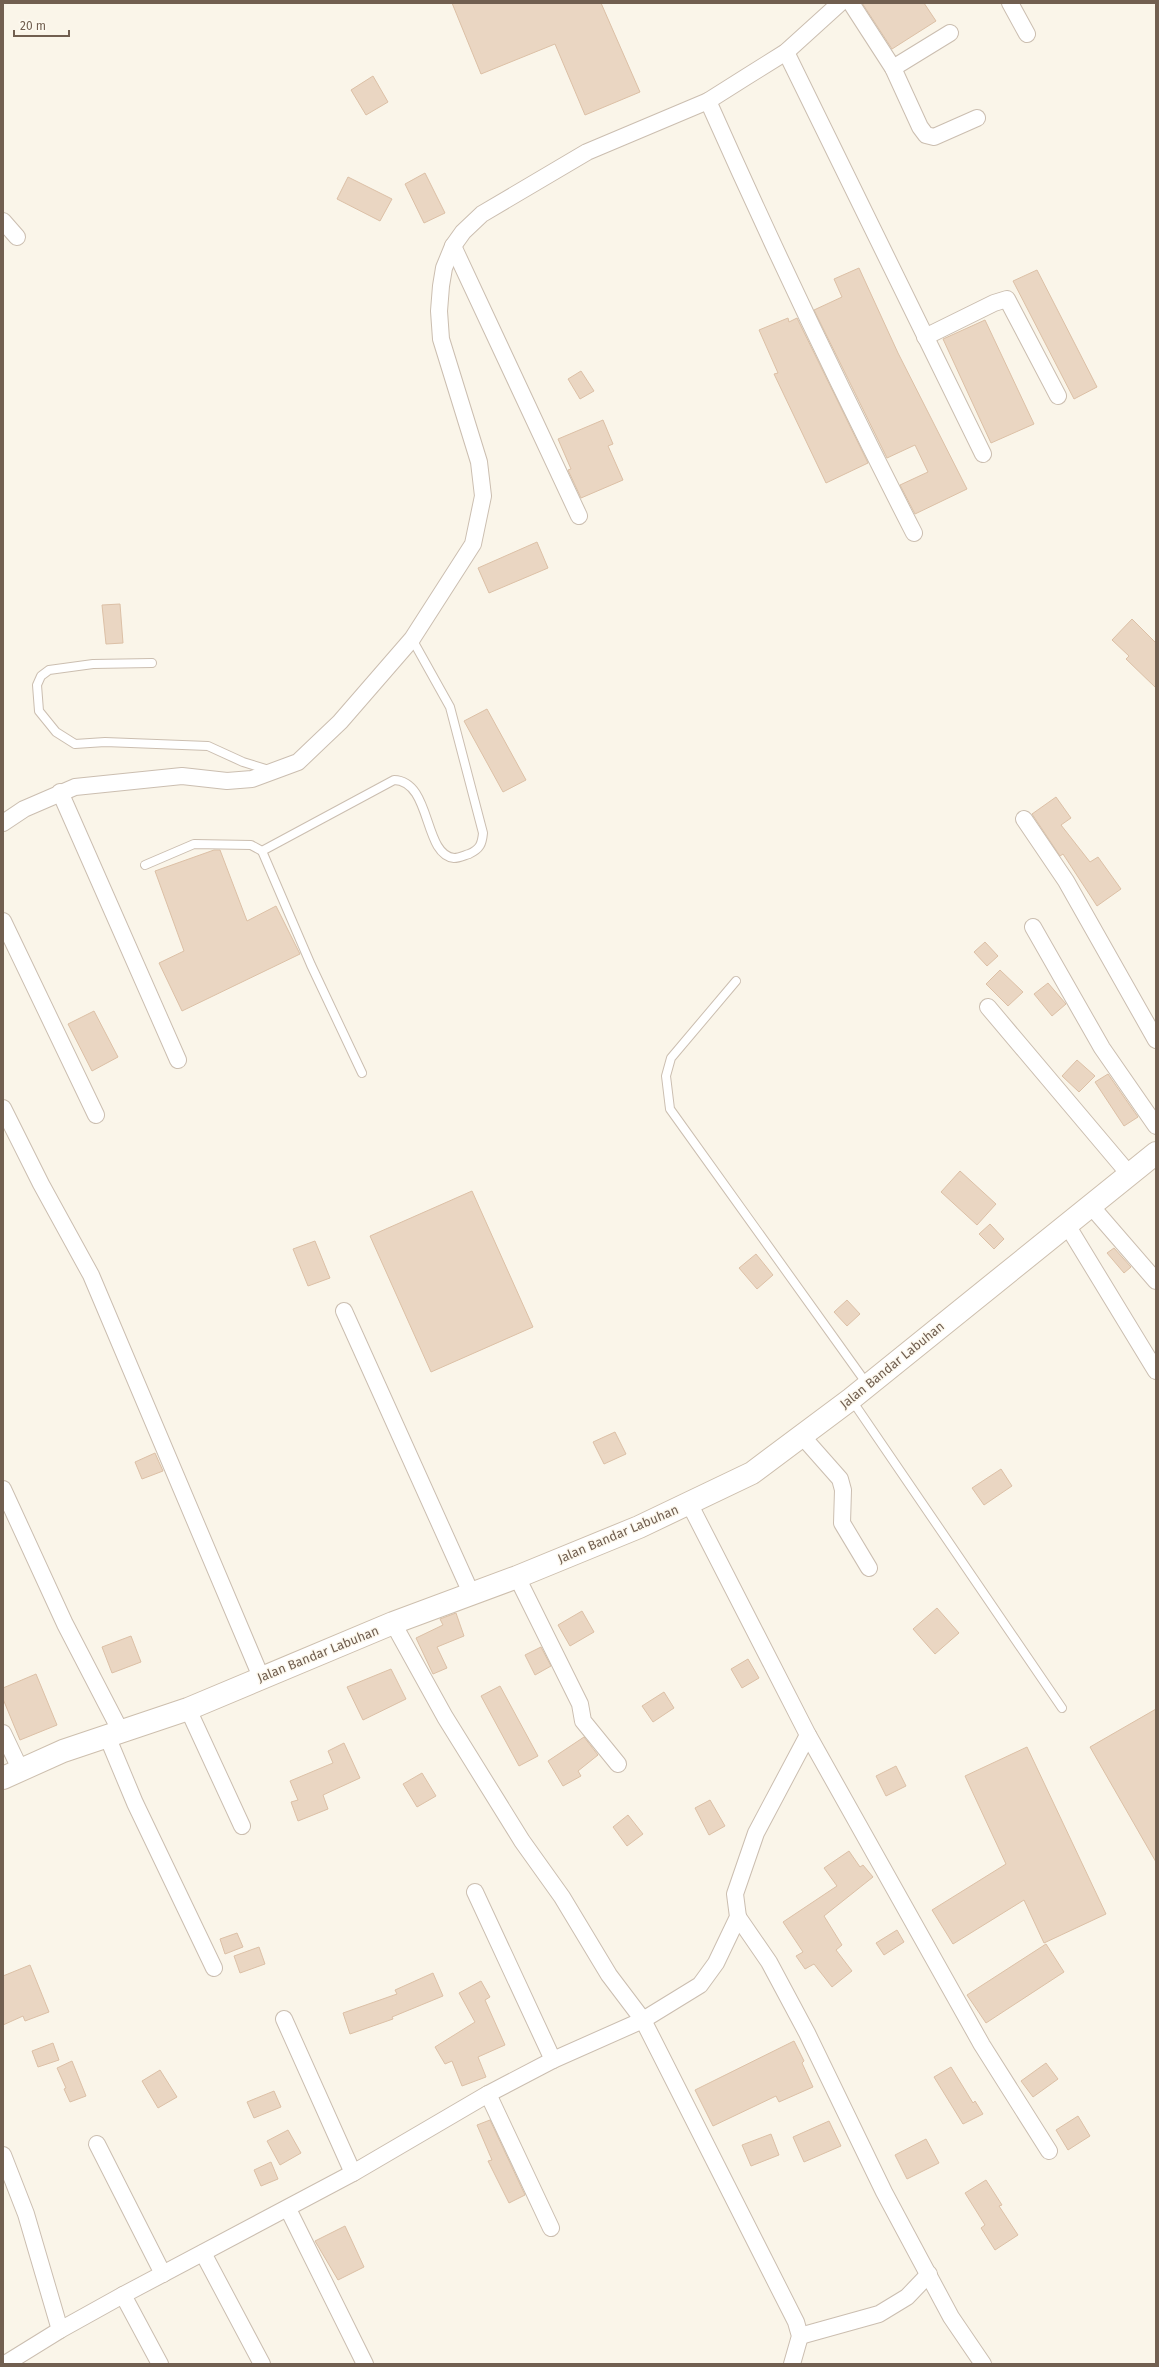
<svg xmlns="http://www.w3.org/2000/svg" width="1159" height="2367" viewBox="0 0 1159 2367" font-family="'Fira Sans',sans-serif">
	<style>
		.building { fill: #ead6c2; stroke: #dcc0a6 }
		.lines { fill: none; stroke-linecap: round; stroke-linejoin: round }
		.service-casing { stroke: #cbbeb0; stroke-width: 10 }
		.minor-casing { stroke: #cbbeb0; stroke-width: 18 }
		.secondary-casing { stroke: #cdbfae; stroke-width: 24 }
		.service { stroke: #fff; stroke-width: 8 }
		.minor { stroke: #fff; stroke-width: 16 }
		.secondary { stroke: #fff; stroke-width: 22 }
		.labels { text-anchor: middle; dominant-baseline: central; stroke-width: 3; stroke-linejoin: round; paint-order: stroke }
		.street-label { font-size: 13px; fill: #715f50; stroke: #fdf9ef }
	</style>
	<rect width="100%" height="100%" fill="#faf5e9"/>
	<g class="building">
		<polygon points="452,3 601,3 640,92 585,115 555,44 481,74"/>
		<polygon points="862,3 924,3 936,21 892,49"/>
		<polygon points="373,76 388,102 366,115 351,90"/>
		<polygon points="425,173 445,213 424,223 405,184"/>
		<polygon points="348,177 392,199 380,221 337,199"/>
		<polygon points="859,268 898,353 967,489 915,514 900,485 928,472 915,445 887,458 814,310 842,297 834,279"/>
		<polygon points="1037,270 1097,387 1074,399 1013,281"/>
		<polygon points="788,318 789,322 797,318 868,463 826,483 774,374 778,373 759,330"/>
		<polygon points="985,320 1034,424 991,443 943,339"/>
		<polygon points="581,371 594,391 580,399 568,379"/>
		<polygon points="603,420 613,444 608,446 623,480 581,498 568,470 571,469 558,439"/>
		<polygon points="537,542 548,568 489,593 478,568"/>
		<polygon points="120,604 123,643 106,644 102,605"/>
		<polygon points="1132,619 1156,643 1156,688 1126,659 1129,656 1112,640"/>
		<polygon points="487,709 526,780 503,792 464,721"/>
		<polygon points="1056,797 1071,818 1061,825 1090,862 1098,857 1121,889 1097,906 1063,854 1060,856 1032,814"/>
		<polygon points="214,850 220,850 247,921 276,906 300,954 182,1011 159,963 184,951 155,871"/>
		<polygon points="985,942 998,956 987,966 974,952"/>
		<polygon points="1000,970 1023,992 1008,1006 986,984"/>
		<polygon points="1048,983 1066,1004 1052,1016 1034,994"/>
		<polygon points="94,1011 118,1057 92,1071 68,1024"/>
		<polygon points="1077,1060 1095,1076 1079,1092 1062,1076"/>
		<polygon points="1108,1074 1138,1117 1124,1126 1095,1082"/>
		<polygon points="960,1171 996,1204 977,1225 941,1192"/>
		<polygon points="472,1191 533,1327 431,1372 370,1236"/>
		<polygon points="990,1224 1004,1239 994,1249 979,1234"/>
		<polygon points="315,1241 330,1278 308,1286 293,1249"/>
		<polygon points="1114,1248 1131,1267 1124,1273 1107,1253"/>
		<polygon points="756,1254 773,1275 757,1289 739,1268"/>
		<polygon points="847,1300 860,1314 847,1326 834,1312"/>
		<polygon points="615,1432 626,1454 604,1464 593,1442"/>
		<polygon points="155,1453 163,1471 142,1479 135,1462"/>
		<polygon points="1001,1469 1012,1486 984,1505 972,1488"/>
		<polygon points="937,1608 959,1633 935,1654 913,1629"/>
		<polygon points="582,1611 594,1632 570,1646 558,1625"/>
		<polygon points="456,1613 464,1636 437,1647 447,1668 433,1674 416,1638 443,1625 440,1619"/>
		<polygon points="131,1636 141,1662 112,1673 102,1647"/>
		<polygon points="541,1647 551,1666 535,1675 525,1655"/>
		<polygon points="748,1659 759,1678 742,1688 731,1669"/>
		<polygon points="391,1669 406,1699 363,1720 347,1687"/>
		<polygon points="36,1674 57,1725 20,1740 3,1699 3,1688"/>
		<polygon points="500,1686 538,1756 519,1766 481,1696"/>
		<polygon points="664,1692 674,1708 653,1722 642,1706"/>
		<polygon points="1156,1709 1156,1862 1090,1747"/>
		<polygon points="584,1737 598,1755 578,1771 581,1776 563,1786 548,1761"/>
		<polygon points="344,1743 360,1778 323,1795 328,1809 298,1821 291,1802 298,1800 290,1781 333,1763 328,1751"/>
		<polygon points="1027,1747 1106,1914 1044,1943 1024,1900 953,1944 932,1910 1006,1864 965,1776"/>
		<polygon points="896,1766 906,1786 886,1796 876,1776"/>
		<polygon points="422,1773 436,1796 417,1807 403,1784"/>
		<polygon points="710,1800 725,1826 709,1835 695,1808"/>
		<polygon points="628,1815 643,1834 627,1846 613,1827"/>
		<polygon points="849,1851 860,1867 863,1865 873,1877 824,1916 842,1945 836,1950 852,1971 832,1987 814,1964 805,1969 796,1956 803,1952 783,1922 837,1886 824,1868"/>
		<polygon points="897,1930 904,1942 884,1955 876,1943"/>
		<polygon points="237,1933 243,1947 225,1954 220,1939"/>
		<polygon points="1046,1944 1064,1972 986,2023 967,1995"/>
		<polygon points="259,1947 265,1964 240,1973 234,1956"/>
		<polygon points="30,1965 49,2012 25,2021 23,2016 3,2025 3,1976"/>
		<polygon points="433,1973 443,1996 392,2017 393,2019 350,2034 343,2013 397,1994 395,1990"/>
		<polygon points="481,1981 490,1997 485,2000 505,2045 478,2057 486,2077 462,2086 452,2061 445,2064 435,2047 475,2022 459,1993"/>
		<polygon points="794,2041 804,2061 802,2063 813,2087 779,2102 776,2096 713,2126 695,2090"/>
		<polygon points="53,2043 59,2060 38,2067 32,2051"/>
		<polygon points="72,2061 86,2096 70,2102 64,2089 66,2088 57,2068"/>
		<polygon points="1046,2063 1058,2079 1033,2097 1021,2081"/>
		<polygon points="951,2067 973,2103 975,2101 983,2114 963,2124 934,2077"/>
		<polygon points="160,2070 177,2097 158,2108 142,2081"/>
		<polygon points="274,2091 281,2107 254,2118 247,2102"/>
		<polygon points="1078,2116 1090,2136 1068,2150 1056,2130"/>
		<polygon points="490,2120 525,2195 509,2203 488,2161 492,2160 477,2125"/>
		<polygon points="829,2121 841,2146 804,2162 793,2137"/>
		<polygon points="288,2130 301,2153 280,2165 267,2141"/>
		<polygon points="771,2134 779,2155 751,2166 742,2145"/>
		<polygon points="926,2139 939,2163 907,2179 895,2155"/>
		<polygon points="271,2162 278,2179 261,2186 254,2170"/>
		<polygon points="986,2180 1002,2205 999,2206 1018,2235 995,2250 981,2228 985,2225 965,2193"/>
		<polygon points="345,2226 364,2267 338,2280 315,2241"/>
	</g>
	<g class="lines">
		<g class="service-casing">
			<g id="service">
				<polyline points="152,663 93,664 49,670 41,676 37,685 39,711 56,732 75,744 105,742 208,746 243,762 269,770"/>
				<polyline points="262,851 311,965 362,1073"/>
				<path d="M145,865L194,844L251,845L262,851L394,780C432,781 423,855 454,858C459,858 465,855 469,854C480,849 482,844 483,833L450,707L412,639"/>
				<polyline points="736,981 671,1058 666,1076 670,1109 867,1384"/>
				<polyline points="851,1399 1062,1708"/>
			</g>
		</g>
		<g class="minor-casing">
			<g id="minor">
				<polyline points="851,3 893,68 920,127 926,135 934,137 977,118"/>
				<polyline points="1010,3 1027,34"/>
				<polyline points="786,52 983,454"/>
				<polyline points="893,68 950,33"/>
				<path d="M708,101C773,247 841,391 914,533"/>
				<polyline points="3,221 17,237"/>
				<polyline points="453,246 579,516"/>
				<polyline points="925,337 994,303 1007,299 1058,396"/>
				<polyline points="60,792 178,1060"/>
				<polyline points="1024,819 1066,881 1156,1040"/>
				<polyline points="3,823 24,809 75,787 182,776 227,781 252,779 298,762 320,741 340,722 412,639 473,544 483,496 479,462 441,339 439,311 441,286 444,268 453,246 463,232 482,214 587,152 708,101 746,77 786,52 840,3"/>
				<polyline points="3,921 96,1115"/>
				<polyline points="1033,927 1102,1048 1156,1126"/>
				<polyline points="988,1007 1129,1174"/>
				<polyline points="3,1108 41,1184 91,1275 261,1677"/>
				<polyline points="1091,1206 1156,1281"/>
				<polyline points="1067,1225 1156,1371"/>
				<polyline points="344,1311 471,1593"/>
				<polyline points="802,1436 840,1479 843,1490 842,1523 869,1568"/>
				<polyline points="3,1489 65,1624 121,1732"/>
				<polyline points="689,1503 808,1735 982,2045 1049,2151"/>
				<polyline points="517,1577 580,1704 583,1721 618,1764"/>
				<polyline points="393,1623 445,1717 522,1841 562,1897 609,1975 643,2020 796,2322 800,2336 792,2364"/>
				<polyline points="188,1709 242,1826"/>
				<polyline points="3,1733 21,1771"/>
				<polyline points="107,1736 135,1803 214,1968"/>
				<polyline points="475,1892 553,2060"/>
				<polyline points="738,1917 769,1962 807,2033 884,2192 951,2317 983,2364"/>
				<polyline points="284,2019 353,2173"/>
				<polyline points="488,2094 551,2228"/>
				<polyline points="97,2144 163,2274"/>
				<polyline points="3,2155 26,2214 60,2330"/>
				<polyline points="288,2209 365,2364"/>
				<polyline points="203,2253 262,2364"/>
				<polyline points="123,2295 160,2364"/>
				<polyline points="800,2336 879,2314 907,2297 929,2274"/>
				<polyline points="5,2364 60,2330 123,2295 353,2173 488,2094 553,2060 643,2020 700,1985 716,1963 738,1917 735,1894 756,1833 808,1735"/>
			</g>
		</g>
		<g class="secondary-casing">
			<polyline id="secondary" points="3,1778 63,1751 188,1709 393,1623 517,1577 639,1527 752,1473 851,1399 1156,1153"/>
		</g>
		<use href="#service" class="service"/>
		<use href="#minor" class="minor"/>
		<use href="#secondary" class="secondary"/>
	</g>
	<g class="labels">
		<g class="street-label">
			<text transform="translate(892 1365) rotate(-39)">Jalan Bandar Labuhan</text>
			<text transform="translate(618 1534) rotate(-23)">Jalan Bandar Labuhan</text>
			<text transform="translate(318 1654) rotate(-22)">Jalan Bandar Labuhan</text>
		</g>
	</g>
	<rect width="1159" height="2367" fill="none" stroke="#715f50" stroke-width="8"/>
	<path d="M14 30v6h55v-6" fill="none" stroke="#715f50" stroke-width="2"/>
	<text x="20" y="30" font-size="12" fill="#715f50" stroke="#fdf9ef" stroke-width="3" paint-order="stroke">20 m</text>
</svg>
